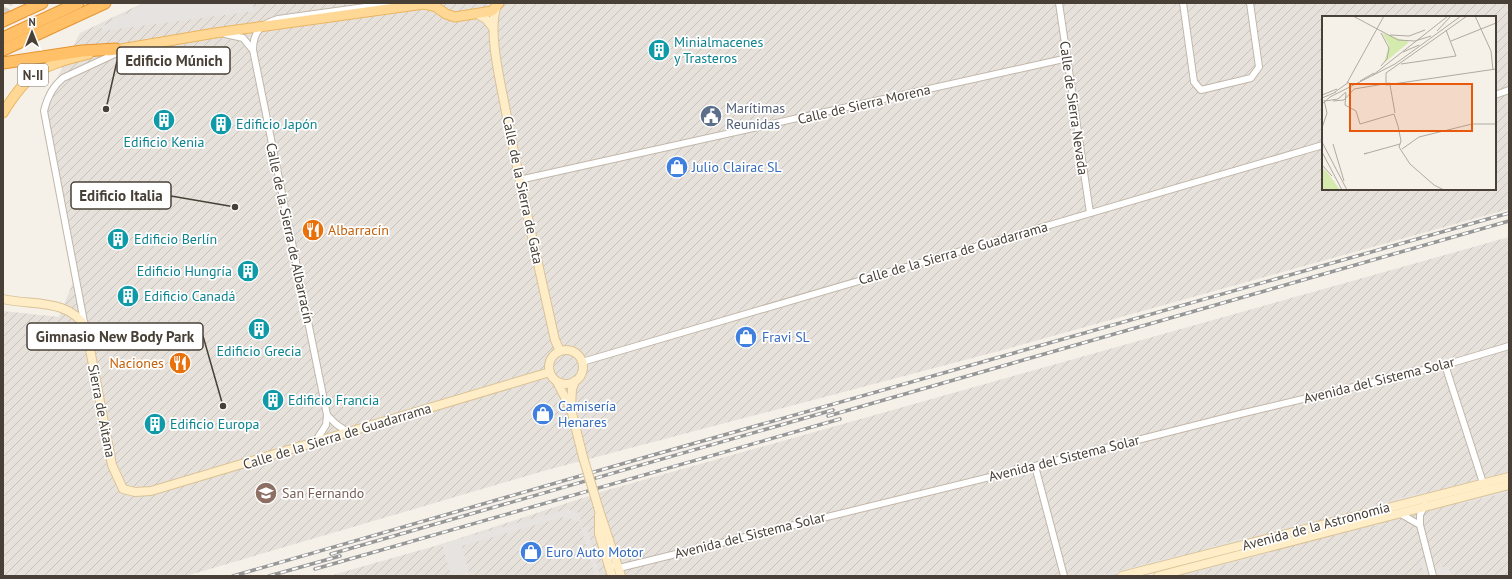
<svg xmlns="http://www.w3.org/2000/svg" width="1512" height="579" viewBox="0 0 1512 579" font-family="'PT Sans',sans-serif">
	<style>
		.industrial { fill: url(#industrial-furrows); fill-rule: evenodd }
		.parking { fill: #e6e3e0 }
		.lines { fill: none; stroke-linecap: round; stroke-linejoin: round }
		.secondary-tunnel { stroke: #d2cdc4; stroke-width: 8; stroke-dasharray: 8 4; stroke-linecap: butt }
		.street-casing { stroke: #c1b7a9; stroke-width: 8 }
		.secondary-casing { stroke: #dac397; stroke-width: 10 }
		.primary-casing { stroke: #eab560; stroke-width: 11 }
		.highway-casing { stroke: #e69430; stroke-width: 13 }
		.street { stroke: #fff; stroke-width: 6 }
		.secondary { stroke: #ffedc7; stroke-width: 8 }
		.primary { stroke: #ffd896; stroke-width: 9 }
		.highway { stroke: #ffc068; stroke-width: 11 }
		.rail-casing { stroke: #979797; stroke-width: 3.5 }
		.rail { stroke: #fff; stroke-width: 2; stroke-dasharray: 6; stroke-linecap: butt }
		.secondary-bridge-casing { stroke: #dac397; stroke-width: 10; stroke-linecap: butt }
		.secondary-bridge { stroke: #ffedc7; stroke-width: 8 }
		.labels { text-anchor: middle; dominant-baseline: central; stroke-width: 3.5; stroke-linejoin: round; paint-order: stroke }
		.shield { fill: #fff; stroke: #7f7972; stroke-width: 1 }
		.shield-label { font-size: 13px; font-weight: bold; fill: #484036 }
		.culture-label { font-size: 14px; fill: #0d838f; stroke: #fff; text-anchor: start }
		.street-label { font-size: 14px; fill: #484036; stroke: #fff }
		.service-label { font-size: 14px; fill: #4e5e75; stroke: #fff; text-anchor: start }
		.shop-label { font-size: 14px; fill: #366cbe; stroke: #fff; text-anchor: start }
		.food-label { font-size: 14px; fill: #c56008; stroke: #fff; text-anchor: start }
		.education-label { font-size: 14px; fill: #785e54; stroke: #fff; text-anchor: start }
		.inset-road { fill: none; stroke: #b0aaa1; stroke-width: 1 }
		.view { fill: #e8590c; fill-opacity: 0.15; stroke: #e8590c; stroke-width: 2 }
		.inset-edge { fill: none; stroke: #484036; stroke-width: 2 }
		.leader { fill: none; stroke: #484036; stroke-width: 1.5 }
		.callout-dot { fill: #484036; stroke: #fff; stroke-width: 1.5 }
		.callout { fill: #fff; stroke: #484036; stroke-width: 1.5 }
		.callout-label { font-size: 15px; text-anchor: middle; font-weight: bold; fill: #484036 }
	</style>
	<defs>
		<pattern id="industrial-furrows" width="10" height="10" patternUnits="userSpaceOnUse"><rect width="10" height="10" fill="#e7e1dc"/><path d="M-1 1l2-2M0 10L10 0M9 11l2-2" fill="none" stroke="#c8c2bd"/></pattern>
	</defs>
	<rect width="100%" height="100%" fill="#f5f0e8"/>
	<g class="industrial">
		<path d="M143,3H1509V209L999,351L547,470L186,576H3V311L59,317L73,282L41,109L80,33ZM1323,17H1495V189H1323Z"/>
		<polygon points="1509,237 1509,477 1122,576 621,576 600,511 611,576 329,576 442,544 604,491"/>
		<polygon points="1509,485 1509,576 1158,576"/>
	</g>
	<g class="parking">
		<polygon points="147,3 252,3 255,11 103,31 101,27"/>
		<polygon points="1509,489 1508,492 1460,504 1457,502"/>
		<polygon points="1426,491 1427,494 1368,509 1370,506"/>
		<polygon points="567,509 579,513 581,522 564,517 462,546 470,576 451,576 442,544"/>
		<polygon points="1383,521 1381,524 1334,536 1333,534"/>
		<polygon points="1308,522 1309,525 1273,534 1275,530"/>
		<polygon points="587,527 600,576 595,576 581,528"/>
		<polygon points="1244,538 1245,541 1211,549 1213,546"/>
		<polygon points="1272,550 1270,553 1182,576 1170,576"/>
		<polygon points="1183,554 1185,556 1108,576 1099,576"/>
		<polygon points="1424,558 1430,576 1425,576 1420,560"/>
		<polygon points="1446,566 1454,576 1435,576 1433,570"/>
	</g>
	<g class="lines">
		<polyline class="secondary-tunnel" points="3,15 9,3"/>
		<g class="street-casing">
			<g id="street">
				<polyline points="1059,3 1090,213"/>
				<polyline points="1183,3 1194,82 1201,90 1251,78 1259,67 1250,3"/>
				<polyline points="225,34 243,38 252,49"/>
				<polyline points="1495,95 1509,90"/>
				<polyline points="519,180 1068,58"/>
				<path d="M85,327L44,111C47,98 53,86 63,78L119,52"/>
				<polyline points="582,362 1323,145"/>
				<polyline points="1445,365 1483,483 1486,486"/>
				<polyline points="327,415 336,424 349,433"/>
				<path d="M315,442L326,425L327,415C303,293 277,172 253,50C253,32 261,24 278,19L394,3"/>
				<polyline points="1035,466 1064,576"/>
				<polyline points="1425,505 1420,515 1420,525 1433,576"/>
				<polyline points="1399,513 1420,525"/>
				<polyline points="615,565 619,568 1035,466 1240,414 1445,365 1509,346"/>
			</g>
		</g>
		<g class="secondary-casing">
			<g id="secondary">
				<path d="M496,8C488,34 501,84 506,112C521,189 538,264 555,340L560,351"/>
				<polyline points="477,14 486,19 493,28"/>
				<path d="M3,299C32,306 69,298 86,328L112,465L123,489L135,492L151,491L550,372"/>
				<circle cx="566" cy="367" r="17"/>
				<polyline points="557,382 571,409 583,457"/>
				<polyline points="571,407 572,389 575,381"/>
				<polyline points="599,510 621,576"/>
				<polyline points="599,515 599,534 612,576"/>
				<polyline points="1122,576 1509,477"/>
				<polyline points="1158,576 1509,485"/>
			</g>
		</g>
		<g class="primary-casing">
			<g id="primary">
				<polyline points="109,51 215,33 424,4 436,7 446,14 455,17 492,11 499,3"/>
				<path d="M3,113C29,71 41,66 89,54"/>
			</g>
		</g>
		<g class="highway-casing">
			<g id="highway">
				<polyline points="3,21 42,3"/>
				<polyline points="3,38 78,3"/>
				<polyline points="3,50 105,3"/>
				<polyline points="3,63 82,51 116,49"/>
			</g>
		</g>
		<use href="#street" class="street"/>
		<use href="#secondary" class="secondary"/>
		<use href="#primary" class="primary"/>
		<use href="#highway" class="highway"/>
		<g class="rail-casing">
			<g id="rail">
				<polyline points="828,416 1509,221"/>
				<polyline points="331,554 833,410"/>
				<polyline points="315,569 840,419"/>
				<polyline points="233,576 646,457 1509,213"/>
				<polyline points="269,576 340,556"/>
			</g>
		</g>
		<use href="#rail" class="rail"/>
		<g class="secondary-bridge-casing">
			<polyline id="secondary-bridge" points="583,457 599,510"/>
		</g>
		<use href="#secondary-bridge" class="secondary-bridge"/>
	</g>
	<defs>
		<g id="building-disc" transform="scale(1.15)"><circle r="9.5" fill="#0f9aa8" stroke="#fff"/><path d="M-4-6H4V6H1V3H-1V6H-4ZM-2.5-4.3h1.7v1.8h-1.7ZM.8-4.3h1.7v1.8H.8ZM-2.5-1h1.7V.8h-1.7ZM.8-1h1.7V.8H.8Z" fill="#fff"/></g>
		<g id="civic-disc" transform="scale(1.15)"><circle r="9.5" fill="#5c6f8a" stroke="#fff"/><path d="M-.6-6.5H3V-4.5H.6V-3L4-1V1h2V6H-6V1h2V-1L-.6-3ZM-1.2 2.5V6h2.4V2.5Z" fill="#fff"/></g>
		<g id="shop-disc" transform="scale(1.15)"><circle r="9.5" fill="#3f7fe0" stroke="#fff"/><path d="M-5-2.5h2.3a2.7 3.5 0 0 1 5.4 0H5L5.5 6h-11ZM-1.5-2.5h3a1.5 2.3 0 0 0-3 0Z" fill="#fff"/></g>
		<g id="restaurant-disc" transform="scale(1.15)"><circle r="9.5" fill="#e8710a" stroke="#fff"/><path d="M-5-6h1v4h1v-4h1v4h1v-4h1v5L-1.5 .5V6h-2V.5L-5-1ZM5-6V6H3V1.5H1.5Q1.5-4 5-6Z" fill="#fff"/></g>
		<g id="school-disc" transform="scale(1.15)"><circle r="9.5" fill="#8d6e63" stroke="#fff"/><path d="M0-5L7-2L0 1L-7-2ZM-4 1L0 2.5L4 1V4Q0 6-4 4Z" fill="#fff"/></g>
	</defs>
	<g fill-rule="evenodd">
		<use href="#building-disc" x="659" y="50"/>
		<use href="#civic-disc" x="711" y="116"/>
		<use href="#building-disc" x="164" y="120"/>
		<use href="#building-disc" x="221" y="124"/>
		<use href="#shop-disc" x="677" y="167"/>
		<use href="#restaurant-disc" x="313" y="230"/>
		<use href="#building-disc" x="118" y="239"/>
		<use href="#building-disc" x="248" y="271"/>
		<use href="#building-disc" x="128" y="296"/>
		<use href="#building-disc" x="259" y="329"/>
		<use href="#shop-disc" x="746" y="337"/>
		<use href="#restaurant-disc" x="180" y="363"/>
		<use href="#building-disc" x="273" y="400"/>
		<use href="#shop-disc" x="543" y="414"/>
		<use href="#building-disc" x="155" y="424"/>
		<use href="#school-disc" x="266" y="493"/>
		<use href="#shop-disc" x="531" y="552"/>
	</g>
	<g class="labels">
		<rect class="shield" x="18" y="64" width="30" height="22" rx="3"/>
		<g class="shield-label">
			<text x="33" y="75">N-II</text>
		</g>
		<g class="culture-label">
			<text x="674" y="42">Minialmacenes<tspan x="674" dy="16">y Trasteros</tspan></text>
			<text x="236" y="124">Edificio Japón</text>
			<text x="164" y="142" text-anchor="middle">Edificio Kenia</text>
			<text x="134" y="239">Edificio Berlín</text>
			<text x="232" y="271" text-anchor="end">Edificio Hungría</text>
			<text x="144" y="296">Edificio Canadá</text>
			<text x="259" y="351" text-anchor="middle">Edificio Grecia</text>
			<text x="288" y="400">Edificio Francia</text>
			<text x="170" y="424">Edificio Europa</text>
		</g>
		<g class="street-label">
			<text transform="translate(864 104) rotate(-13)">Calle de Sierra Morena</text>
			<text transform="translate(1074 108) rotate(82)">Calle de Sierra Nevada</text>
			<text transform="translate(523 190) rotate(78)">Calle de la Sierra de Gata</text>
			<text transform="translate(290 233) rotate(78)">Calle de la Sierra de Albarracín</text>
			<text transform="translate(953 253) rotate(-16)">Calle de la Sierra de Guadarrama</text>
			<text transform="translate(1379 380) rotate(-14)">Avenida del Sistema Solar</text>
			<text transform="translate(102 411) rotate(79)">Sierra de Aitana</text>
			<text transform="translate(337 436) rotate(-17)">Calle de la Sierra de Guadarrama</text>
			<text transform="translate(1064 458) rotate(-14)">Avenida del Sistema Solar</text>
			<text transform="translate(1316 526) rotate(-15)">Avenida de la Astronomía</text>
			<text transform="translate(750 535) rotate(-14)">Avenida del Sistema Solar</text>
		</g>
		<g class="service-label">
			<text x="726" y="108">Marítimas<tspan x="726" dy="16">Reunidas</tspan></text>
		</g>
		<g class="shop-label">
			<text x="692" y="167">Julio Clairac SL</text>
			<text x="762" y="337">Fravi SL</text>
			<text x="558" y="406">Camisería<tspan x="558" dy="16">Henares</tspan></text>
			<text x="546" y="552">Euro Auto Motor</text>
		</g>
		<g class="food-label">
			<text x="328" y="230">Albarracín</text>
			<text x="164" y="363" text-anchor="end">Naciones</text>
		</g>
		<g class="education-label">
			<text x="282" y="493">San Fernando</text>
		</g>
	</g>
	<g transform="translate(1322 16)">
		<rect width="174" height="174" fill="#f5f0e8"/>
		<path d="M60,17L87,26L62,47L67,29ZM0,152L5,156L18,174H0Z" fill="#d5ebae"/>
		<path class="inset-road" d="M31,0L76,24L93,25L109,20M153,0L169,35L171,54M115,15L129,0M59,17L67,32L65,43L59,50M68,19L87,20L103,14M129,25L174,7M81,36L97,29M79,48L134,40L124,14M51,59L126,0M38,65L52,57M25,67L62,0M64,68V57L145,0M64,69L174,53M68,69L73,97M13,76L27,66M24,77L23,89L34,95M0,79L15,73M0,82L14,76M3,85L16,83L24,76M11,85L22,84L32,73L68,67M0,88L8,81L73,48L139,0M34,95L38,108L72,98M72,98L76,110M76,110L79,125L77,131L88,148L112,169L122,174M0,112L5,97L2,84M0,126L25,174M11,128L22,165M80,133L97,121L150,108H174M0,136L20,174M45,137L42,138L78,128M0,149L10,160"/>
		<path class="view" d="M28,68H150V115H28Z"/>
		<rect width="174" height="174" class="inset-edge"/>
	</g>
	<path class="leader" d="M106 109L117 61M235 207L171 196M223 406L203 336"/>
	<g class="callout-dot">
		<circle cx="106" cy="109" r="4"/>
		<circle cx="235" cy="207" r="4"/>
		<circle cx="223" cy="406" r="4"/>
	</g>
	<g class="callout">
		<rect x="117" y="47" width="113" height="27" rx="4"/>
		<rect x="71" y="182" width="100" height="27" rx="4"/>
		<rect x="27" y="323" width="176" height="27" rx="4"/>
	</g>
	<g class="callout-label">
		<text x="174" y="66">Edificio Múnich</text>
		<text x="121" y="201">Edificio Italia</text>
		<text x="115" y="342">Gimnasio New Body Park</text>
	</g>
	<rect width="1512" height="579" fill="none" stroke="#484036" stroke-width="8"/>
	<g transform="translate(32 32)" stroke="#ffffff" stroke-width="3" paint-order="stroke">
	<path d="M0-3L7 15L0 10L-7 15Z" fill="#484036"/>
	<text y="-6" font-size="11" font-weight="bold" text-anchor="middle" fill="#484036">N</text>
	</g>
</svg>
